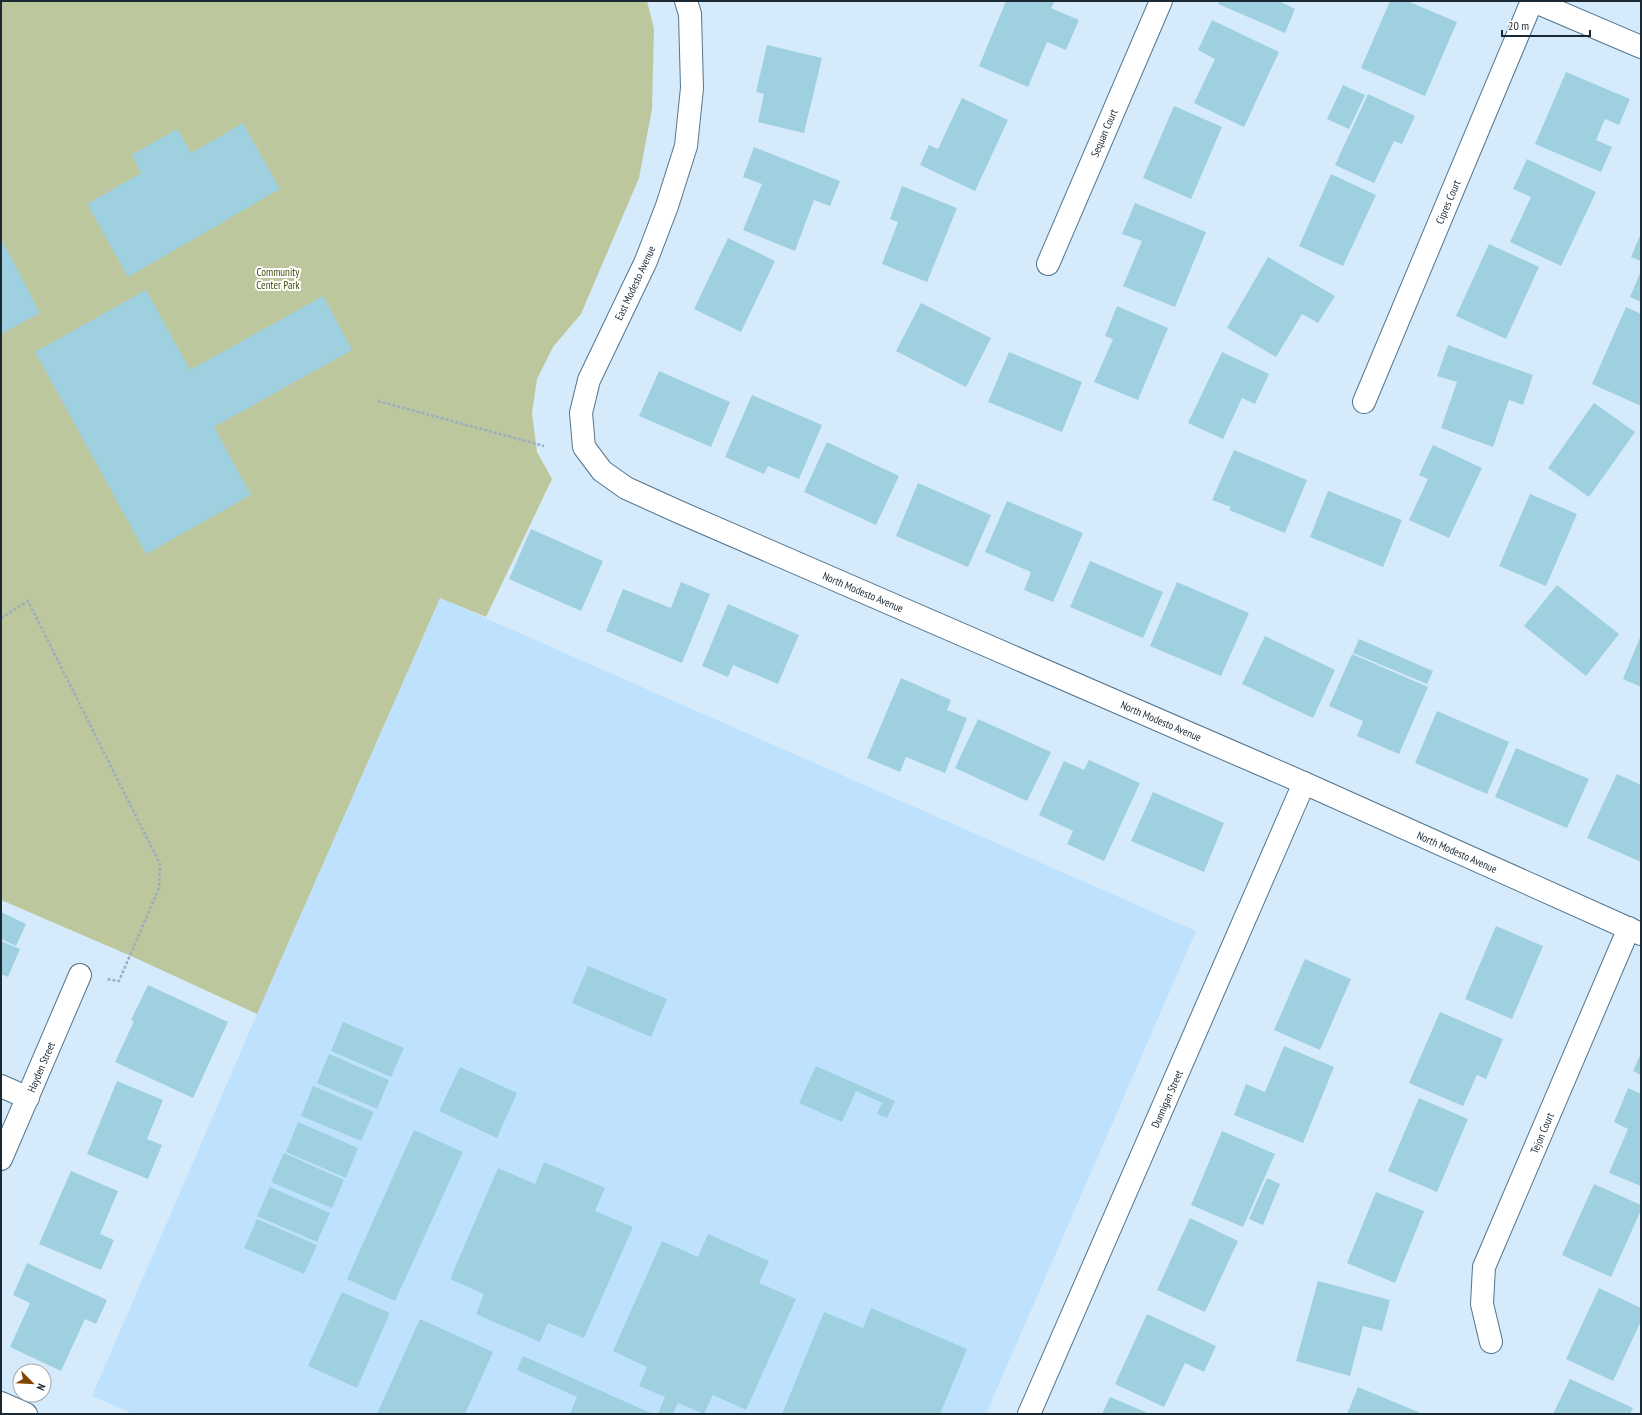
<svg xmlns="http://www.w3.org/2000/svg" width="1642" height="1415" viewBox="0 0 1642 1415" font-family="'PT Sans Narrow',sans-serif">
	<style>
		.built { fill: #bee2fd }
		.green { fill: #bcc79e }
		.building { fill: #9fd0e0 }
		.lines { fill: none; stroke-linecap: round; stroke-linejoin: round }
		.street-casing { stroke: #52758e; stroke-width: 24 }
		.path { stroke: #9baebd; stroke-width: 2.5; stroke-dasharray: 3 2; stroke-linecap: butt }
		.street { stroke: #fff; stroke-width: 22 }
		.labels { text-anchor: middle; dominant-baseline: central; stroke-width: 4; stroke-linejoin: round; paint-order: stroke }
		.street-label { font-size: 11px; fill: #1b2934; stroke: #fff }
		.park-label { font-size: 11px; fill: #3f4b05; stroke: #fff }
	</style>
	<rect width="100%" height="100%" fill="#d5ebfc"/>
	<polygon class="built" points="440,598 1196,931 986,1414 133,1414 92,1396 257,1014"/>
	<polygon class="green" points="1,1 647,1 654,29 652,109 639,178 581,314 553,347 537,379 532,413 537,452 552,479 486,617 440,598 257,1014 131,956 1,900"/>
	<g class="building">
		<polygon points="1006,1 1055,1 1051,8 1079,20 1066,50 1047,42 1028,87 979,66"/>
		<polygon points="1220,1 1279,1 1295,9 1285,33 1218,4"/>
		<polygon points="1390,1 1407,1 1457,22 1425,96 1361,68"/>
		<polygon points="1212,20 1279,52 1244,127 1194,103 1215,59 1198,50"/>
		<polygon points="767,45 822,58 804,133 758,122 764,94 756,92"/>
		<polygon points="1566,72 1630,99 1619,125 1605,119 1596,140 1612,147 1601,172 1535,144"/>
		<polygon points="1343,85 1365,95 1349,129 1327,119"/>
		<polygon points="1368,94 1415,116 1402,144 1394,141 1374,183 1335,165"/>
		<polygon points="962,98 1008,120 975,191 920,165 929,145 938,149"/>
		<polygon points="1174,106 1222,127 1191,199 1143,178"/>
		<polygon points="243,123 280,189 128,277 87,204 141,173 132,155 177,129 191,153"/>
		<polygon points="754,147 840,181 830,206 814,200 795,251 743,230 762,184 743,177"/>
		<polygon points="1527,159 1596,192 1561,266 1510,242 1531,197 1513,189"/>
		<polygon points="1331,174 1376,195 1343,266 1299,246"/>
		<polygon points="902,186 957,208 927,282 882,264 898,222 890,219"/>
		<polygon points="1135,203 1206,232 1175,307 1123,286 1142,241 1122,234"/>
		<polygon points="1641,233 1641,261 1631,257"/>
		<polygon points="728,238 775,261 741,332 694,309"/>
		<polygon points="3,242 40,313 1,334 1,243"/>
		<polygon points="1489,244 1539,267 1506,339 1456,316"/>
		<polygon points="1268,257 1335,296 1318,323 1302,314 1276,357 1227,328"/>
		<polygon points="1641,271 1641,302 1630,297"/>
		<polygon points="146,290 190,370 323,296 352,350 214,427 251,495 146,554 35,352"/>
		<polygon points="921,303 991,338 966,387 896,351"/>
		<polygon points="1117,306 1168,328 1138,400 1094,382 1113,339 1105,336"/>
		<polygon points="1626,307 1641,314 1641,406 1592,384"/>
		<polygon points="1448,345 1533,375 1523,405 1509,400 1493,447 1441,428 1457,382 1437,376"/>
		<polygon points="1009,352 1082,382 1062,432 988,402"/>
		<polygon points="1222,352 1269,374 1255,404 1242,398 1223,439 1188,423"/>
		<polygon points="659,371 730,402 711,447 639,416"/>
		<polygon points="752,395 822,425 799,479 768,466 764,474 725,457"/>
		<polygon points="1594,403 1635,432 1589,497 1548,468"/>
		<polygon points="827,442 899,476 876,525 804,492"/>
		<polygon points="1433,445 1482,468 1449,538 1409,520 1428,479 1419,475"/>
		<polygon points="1234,450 1307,480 1285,533 1229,510 1231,507 1212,500"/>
		<polygon points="918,483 991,515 968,567 896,536"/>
		<polygon points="1328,491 1402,520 1383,567 1310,537"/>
		<polygon points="1530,494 1577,514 1546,586 1499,566"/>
		<polygon points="1007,501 1083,533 1053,602 1024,590 1031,572 985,552"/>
		<polygon points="531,529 603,561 581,611 509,579"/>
		<polygon points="1090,561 1163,592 1143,638 1070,607"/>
		<polygon points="681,582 710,594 682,663 606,631 623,589 671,608"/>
		<polygon points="1177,582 1249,613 1221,676 1150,646"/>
		<polygon points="1557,585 1619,634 1586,676 1524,626"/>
		<polygon points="728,604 799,635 778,684 733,665 728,677 702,666"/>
		<polygon points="1641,635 1641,687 1623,679"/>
		<polygon points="1265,636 1335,670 1313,718 1242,684"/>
		<polygon points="1359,639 1433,671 1427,684 1353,653"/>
		<polygon points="1352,654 1428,687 1399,754 1357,736 1363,721 1329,706"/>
		<polygon points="901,678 951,700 947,710 967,718 945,773 906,757 900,772 867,758"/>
		<polygon points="1437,711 1509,742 1487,794 1415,763"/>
		<polygon points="978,719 1051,752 1027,801 955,768"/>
		<polygon points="1516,748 1589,779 1567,828 1495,797"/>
		<polygon points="1089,760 1140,783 1104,861 1067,844 1073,831 1039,815 1064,761 1084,770"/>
		<polygon points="1617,774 1641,785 1641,862 1587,838"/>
		<polygon points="1153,792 1224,823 1204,872 1131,841"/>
		<polygon points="1,912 26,924 16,946 1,939"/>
		<polygon points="1496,926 1543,946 1512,1019 1465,999"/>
		<polygon points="1,941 20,949 8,977 1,974"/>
		<polygon points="1305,959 1351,979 1320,1050 1274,1030"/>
		<polygon points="588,966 667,999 651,1037 572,1003"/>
		<polygon points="148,985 228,1022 193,1098 115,1062 134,1021 131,1020"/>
		<polygon points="1440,1012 1503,1039 1486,1079 1477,1075 1463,1106 1409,1083"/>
		<polygon points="343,1022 404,1048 391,1077 331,1051"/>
		<polygon points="1284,1046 1334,1067 1303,1143 1234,1115 1246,1084 1265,1092"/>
		<polygon points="1641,1053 1641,1075 1633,1071"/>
		<polygon points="329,1054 389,1080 377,1109 317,1083"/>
		<polygon points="816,1066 895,1101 887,1118 877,1114 882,1103 856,1091 842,1122 799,1103"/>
		<polygon points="460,1067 517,1093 497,1138 439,1111"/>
		<polygon points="117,1081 163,1100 147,1139 162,1145 148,1179 87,1154"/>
		<polygon points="313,1086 374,1112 361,1141 301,1116"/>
		<polygon points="1628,1088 1641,1094 1641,1186 1609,1173 1628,1129 1614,1122"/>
		<polygon points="1419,1098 1468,1119 1437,1192 1388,1171"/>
		<polygon points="298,1122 358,1148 346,1178 286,1152"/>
		<polygon points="414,1130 463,1152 395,1301 347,1279"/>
		<polygon points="1222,1131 1275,1154 1243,1227 1191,1205"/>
		<polygon points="284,1153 344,1180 332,1208 271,1182"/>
		<polygon points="544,1162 605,1188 595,1211 633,1227 584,1338 548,1323 540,1342 476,1314 484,1294 450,1279 498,1168 535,1184"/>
		<polygon points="71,1171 118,1191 100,1234 114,1240 101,1270 39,1244"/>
		<polygon points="1267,1178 1280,1184 1263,1225 1249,1219"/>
		<polygon points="1594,1184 1641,1205 1641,1210 1611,1277 1562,1255"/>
		<polygon points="270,1187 330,1213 317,1242 257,1216"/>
		<polygon points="1376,1192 1424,1211 1395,1283 1347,1263"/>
		<polygon points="1190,1218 1238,1241 1205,1312 1157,1290"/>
		<polygon points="257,1219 317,1245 304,1274 244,1248"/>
		<polygon points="708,1234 769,1261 759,1283 796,1299 746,1410 713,1395 704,1414 678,1403 673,1414 658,1414 665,1397 639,1386 647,1367 613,1351 662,1241 698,1257"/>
		<polygon points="27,1263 107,1300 96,1324 85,1319 61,1371 10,1347 30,1303 13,1295"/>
		<polygon points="1318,1281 1390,1300 1382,1331 1363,1326 1350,1376 1296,1361"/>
		<polygon points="1599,1288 1641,1308 1641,1321 1613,1381 1566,1359"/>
		<polygon points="342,1292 390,1313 357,1388 308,1366"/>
		<polygon points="871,1308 967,1349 940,1414 782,1414 824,1312 863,1328"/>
		<polygon points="1147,1314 1216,1346 1204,1372 1185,1363 1164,1407 1115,1384"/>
		<polygon points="420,1319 493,1352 465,1414 377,1414"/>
		<polygon points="523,1356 653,1414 570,1414 577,1397 517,1370"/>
		<polygon points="1570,1379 1633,1408 1630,1414 1553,1414"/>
		<polygon points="1358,1387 1423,1414 1347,1414"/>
		<polygon points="1110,1397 1150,1414 1102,1414"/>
	</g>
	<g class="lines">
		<g class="street-casing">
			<g id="street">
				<polyline points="686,1 690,14 692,88 686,146 667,206 646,261 589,380 581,413 584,447 602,471 626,488 679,512 1304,783 1641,934"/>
				<polyline points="1533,1 1641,47"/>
				<polyline points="1048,264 1161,1"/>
				<polyline points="1364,402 1532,1"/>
				<polyline points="1,1086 28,1098"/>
				<polyline points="1,1159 80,975"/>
				<polyline points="1491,1342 1482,1304 1484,1267 1629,928"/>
				<polyline points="1,1403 26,1414"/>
				<polyline points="1029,1414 1304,783"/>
			</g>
		</g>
		<g class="path">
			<polyline points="378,401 544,446"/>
			<polyline points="1,618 28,601 160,864 159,888 119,981 106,979"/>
		</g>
		<use href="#street" class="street"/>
	</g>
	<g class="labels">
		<g class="street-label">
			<text transform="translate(1104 133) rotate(-67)">Sequan Court</text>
			<text transform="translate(1448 202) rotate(-67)">Cipres Court</text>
			<text transform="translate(635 283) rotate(-65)">East Modesto Avenue</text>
			<text transform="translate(863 592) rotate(23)">North Modesto Avenue</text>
			<text transform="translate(1161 721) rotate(23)">North Modesto Avenue</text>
			<text transform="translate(1457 852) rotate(24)">North Modesto Avenue</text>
			<text transform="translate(41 1067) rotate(-67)">Hayden Street</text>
			<text transform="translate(1167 1099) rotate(-66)">Dunnigan Street</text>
			<text transform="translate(1542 1133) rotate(-67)">Tejon Court</text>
		</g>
		<g class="park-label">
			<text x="278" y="272">Community<tspan x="278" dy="13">Center Park</tspan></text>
		</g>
	</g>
	<rect width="1642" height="1415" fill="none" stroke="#1b2934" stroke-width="4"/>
	<g transform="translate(32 1383) rotate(114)"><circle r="19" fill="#ffffff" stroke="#a4a9ae"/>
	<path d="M0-3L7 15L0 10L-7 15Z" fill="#824600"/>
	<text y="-6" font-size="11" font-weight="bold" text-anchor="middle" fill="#1b2934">N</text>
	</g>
	<path d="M1502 30v6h88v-6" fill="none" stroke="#1b2934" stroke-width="2"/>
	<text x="1508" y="30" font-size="12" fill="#1b2934" stroke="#ffffff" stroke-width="3" paint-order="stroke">20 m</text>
</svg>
